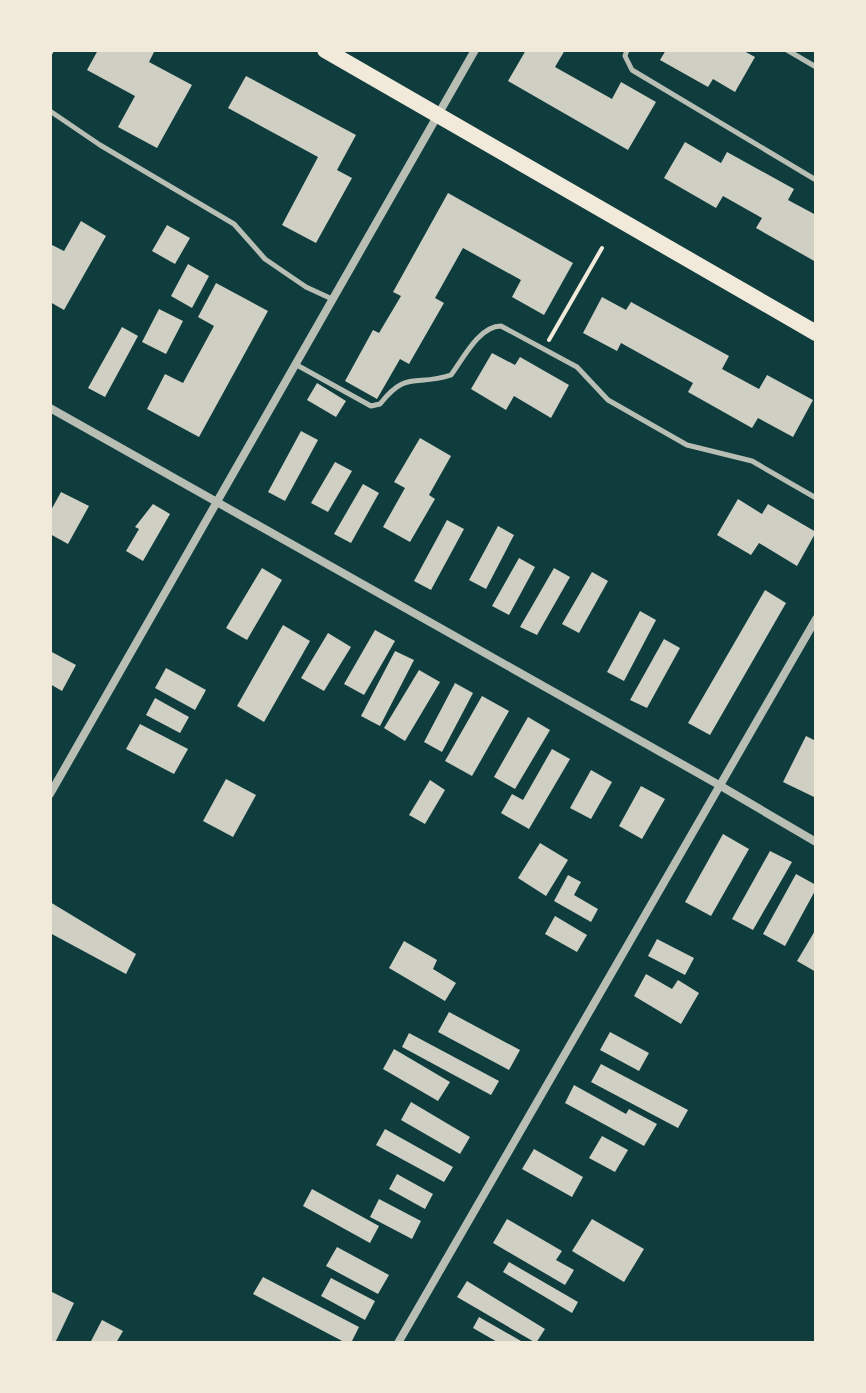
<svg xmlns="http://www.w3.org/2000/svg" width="866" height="1393" viewBox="0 0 866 1393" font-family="'Space Grotesk',sans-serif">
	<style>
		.building { fill: #cfcfc3 }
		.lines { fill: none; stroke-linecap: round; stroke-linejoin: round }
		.path { stroke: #f1e9da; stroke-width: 4 }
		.service { stroke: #b8beb3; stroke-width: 5 }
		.minor { stroke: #b8beb3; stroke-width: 8 }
		.primary { stroke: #f1e9da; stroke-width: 16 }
	</style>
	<rect width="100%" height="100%" fill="#0f3d3e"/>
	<g class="building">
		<polygon points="98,50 155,50 149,62 192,85 157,148 118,127 135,96 87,70"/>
		<polygon points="526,50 565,50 555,67 612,99 621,82 656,102 628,150 508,81"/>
		<polygon points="666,50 742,50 755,57 735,92 713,79 708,87 660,60"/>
		<polygon points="246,76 356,135 337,170 352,178 316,243 282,225 318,157 228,108"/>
		<polygon points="685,142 721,163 727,152 794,189 788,200 816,215 816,262 756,228 762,218 723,196 716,208 664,178"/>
		<polygon points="448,193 573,263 544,315 512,297 521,280 463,248 435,298 444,303 409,364 400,359 377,399 345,381 373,330 379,333 401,296 393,292"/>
		<polygon points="81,221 106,236 64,310 50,302 50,244 64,251"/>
		<polygon points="167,225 190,238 175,264 152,251"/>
		<polygon points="188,264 209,276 192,308 171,296"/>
		<polygon points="216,283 268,311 199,437 147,409 165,374 183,383 214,326 198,317"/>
		<polygon points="602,297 626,310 631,302 729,356 722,369 759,389 767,375 813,400 793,437 758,418 752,428 688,392 693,383 621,343 617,351 583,333"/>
		<polygon points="159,309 183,321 166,354 142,342"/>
		<polygon points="122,327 138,336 105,397 88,388"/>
		<polygon points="492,353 515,365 520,357 569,385 551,418 514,396 506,410 471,389"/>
		<polygon points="317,383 346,401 336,417 307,400"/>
		<polygon points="301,431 318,440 285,501 268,492"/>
		<polygon points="420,438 451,456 429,495 435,499 410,542 383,527 405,488 394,482"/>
		<polygon points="335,462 352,471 328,512 311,503"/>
		<polygon points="363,484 379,493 351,543 334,534"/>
		<polygon points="61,492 89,506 68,544 50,534 50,512"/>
		<polygon points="738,499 762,514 768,504 816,532 797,566 759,543 751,555 717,535"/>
		<polygon points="153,504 170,514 143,561 126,551 139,529 135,527"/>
		<polygon points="447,520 464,529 431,590 414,581"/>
		<polygon points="498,526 514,535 486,589 469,580"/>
		<polygon points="519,558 535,567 509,615 492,606"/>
		<polygon points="262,568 282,580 247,640 226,628"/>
		<polygon points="554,568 570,577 537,635 520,627"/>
		<polygon points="592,572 608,581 579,633 562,624"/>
		<polygon points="765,590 786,603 710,735 688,723"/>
		<polygon points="640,611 656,620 624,681 607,672"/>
		<polygon points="283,625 310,641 264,722 237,706"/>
		<polygon points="375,630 395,641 364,695 344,684"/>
		<polygon points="328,633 351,647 324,691 301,678"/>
		<polygon points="664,639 680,648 647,708 630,700"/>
		<polygon points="50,651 76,665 62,691 50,684"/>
		<polygon points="395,651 414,660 380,726 361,716"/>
		<polygon points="166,668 206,690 195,710 155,688"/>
		<polygon points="419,670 440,682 405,741 384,728"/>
		<polygon points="455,683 473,693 442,752 424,742"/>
		<polygon points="482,696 509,711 472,776 445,761"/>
		<polygon points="155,698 189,717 180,733 146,715"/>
		<polygon points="528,717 550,730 515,789 494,777"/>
		<polygon points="140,724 188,749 174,774 126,749"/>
		<polygon points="806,736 816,741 814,797 783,782"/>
		<polygon points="552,749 570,759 529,829 501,813 512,794 523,800"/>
		<polygon points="591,770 612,782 591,819 570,808"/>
		<polygon points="226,779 256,795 233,837 203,821"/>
		<polygon points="430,780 445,790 425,824 409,815"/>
		<polygon points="641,786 665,799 642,839 619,826"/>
		<polygon points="723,834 749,849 711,916 685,902"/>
		<polygon points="540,843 568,860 546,896 518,878"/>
		<polygon points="770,851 792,862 753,930 732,919"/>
		<polygon points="796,874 816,885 816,889 785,946 763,934"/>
		<polygon points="568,875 581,882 574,895 598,909 591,922 554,901"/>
		<polygon points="50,902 136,954 126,974 50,933"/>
		<polygon points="555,916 587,935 577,952 545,934"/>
		<polygon points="816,929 816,972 797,961"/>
		<polygon points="657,939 694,958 685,975 648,956"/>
		<polygon points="404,941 437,960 433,969 456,983 445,1001 389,968"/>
		<polygon points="646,974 672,989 678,980 699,993 681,1024 634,996"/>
		<polygon points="449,1012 520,1050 509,1070 438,1032"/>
		<polygon points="610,1032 649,1053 639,1071 600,1050"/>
		<polygon points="409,1033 499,1081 491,1095 402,1047"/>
		<polygon points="394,1049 450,1082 438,1101 383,1069"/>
		<polygon points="601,1064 688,1110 678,1128 591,1082"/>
		<polygon points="574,1085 626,1114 629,1109 657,1124 644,1146 565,1103"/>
		<polygon points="411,1102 470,1137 460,1154 401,1120"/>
		<polygon points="385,1129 453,1167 444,1182 376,1145"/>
		<polygon points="602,1136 628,1150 615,1172 589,1158"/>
		<polygon points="534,1149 583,1177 572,1197 522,1169"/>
		<polygon points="397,1174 433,1194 425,1209 389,1189"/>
		<polygon points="312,1189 379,1226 370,1243 303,1206"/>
		<polygon points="379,1199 421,1221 412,1239 370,1217"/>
		<polygon points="507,1219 562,1251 556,1260 574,1270 565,1285 493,1243"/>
		<polygon points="592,1219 644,1249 624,1282 572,1251"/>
		<polygon points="337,1247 389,1275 378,1294 326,1266"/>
		<polygon points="509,1262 578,1302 572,1313 503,1272"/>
		<polygon points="263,1277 359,1327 351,1343 346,1343 253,1294"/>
		<polygon points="331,1278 375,1301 365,1320 321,1296"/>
		<polygon points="467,1281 545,1329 536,1343 457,1297"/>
		<polygon points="50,1291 74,1303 55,1343 50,1343"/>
		<polygon points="479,1317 521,1341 520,1343 499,1343 473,1328"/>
		<polygon points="102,1320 123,1331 116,1343 90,1343"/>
	</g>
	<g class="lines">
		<g class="path">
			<polyline points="50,54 52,50"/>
			<polyline points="549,340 602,248"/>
		</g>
		<g class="service">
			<polyline points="627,50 625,56 632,70 816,180"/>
			<polyline points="787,50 816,67"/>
			<polyline points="50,111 100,145 234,224 265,259 306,287 332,299"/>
			<path d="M295,364L371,406L380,404C407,369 416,387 451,375C463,359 479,326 501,326L577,367L608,400L687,445L752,461L816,498"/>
		</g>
		<g class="minor">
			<polyline points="50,408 719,785 816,842"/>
			<polyline points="50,794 475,50"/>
			<polyline points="398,1343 816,619"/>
		</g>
		<polyline class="primary" points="325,50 816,333"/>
	</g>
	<rect width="866" height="1393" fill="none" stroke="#f1e9da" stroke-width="104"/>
</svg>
